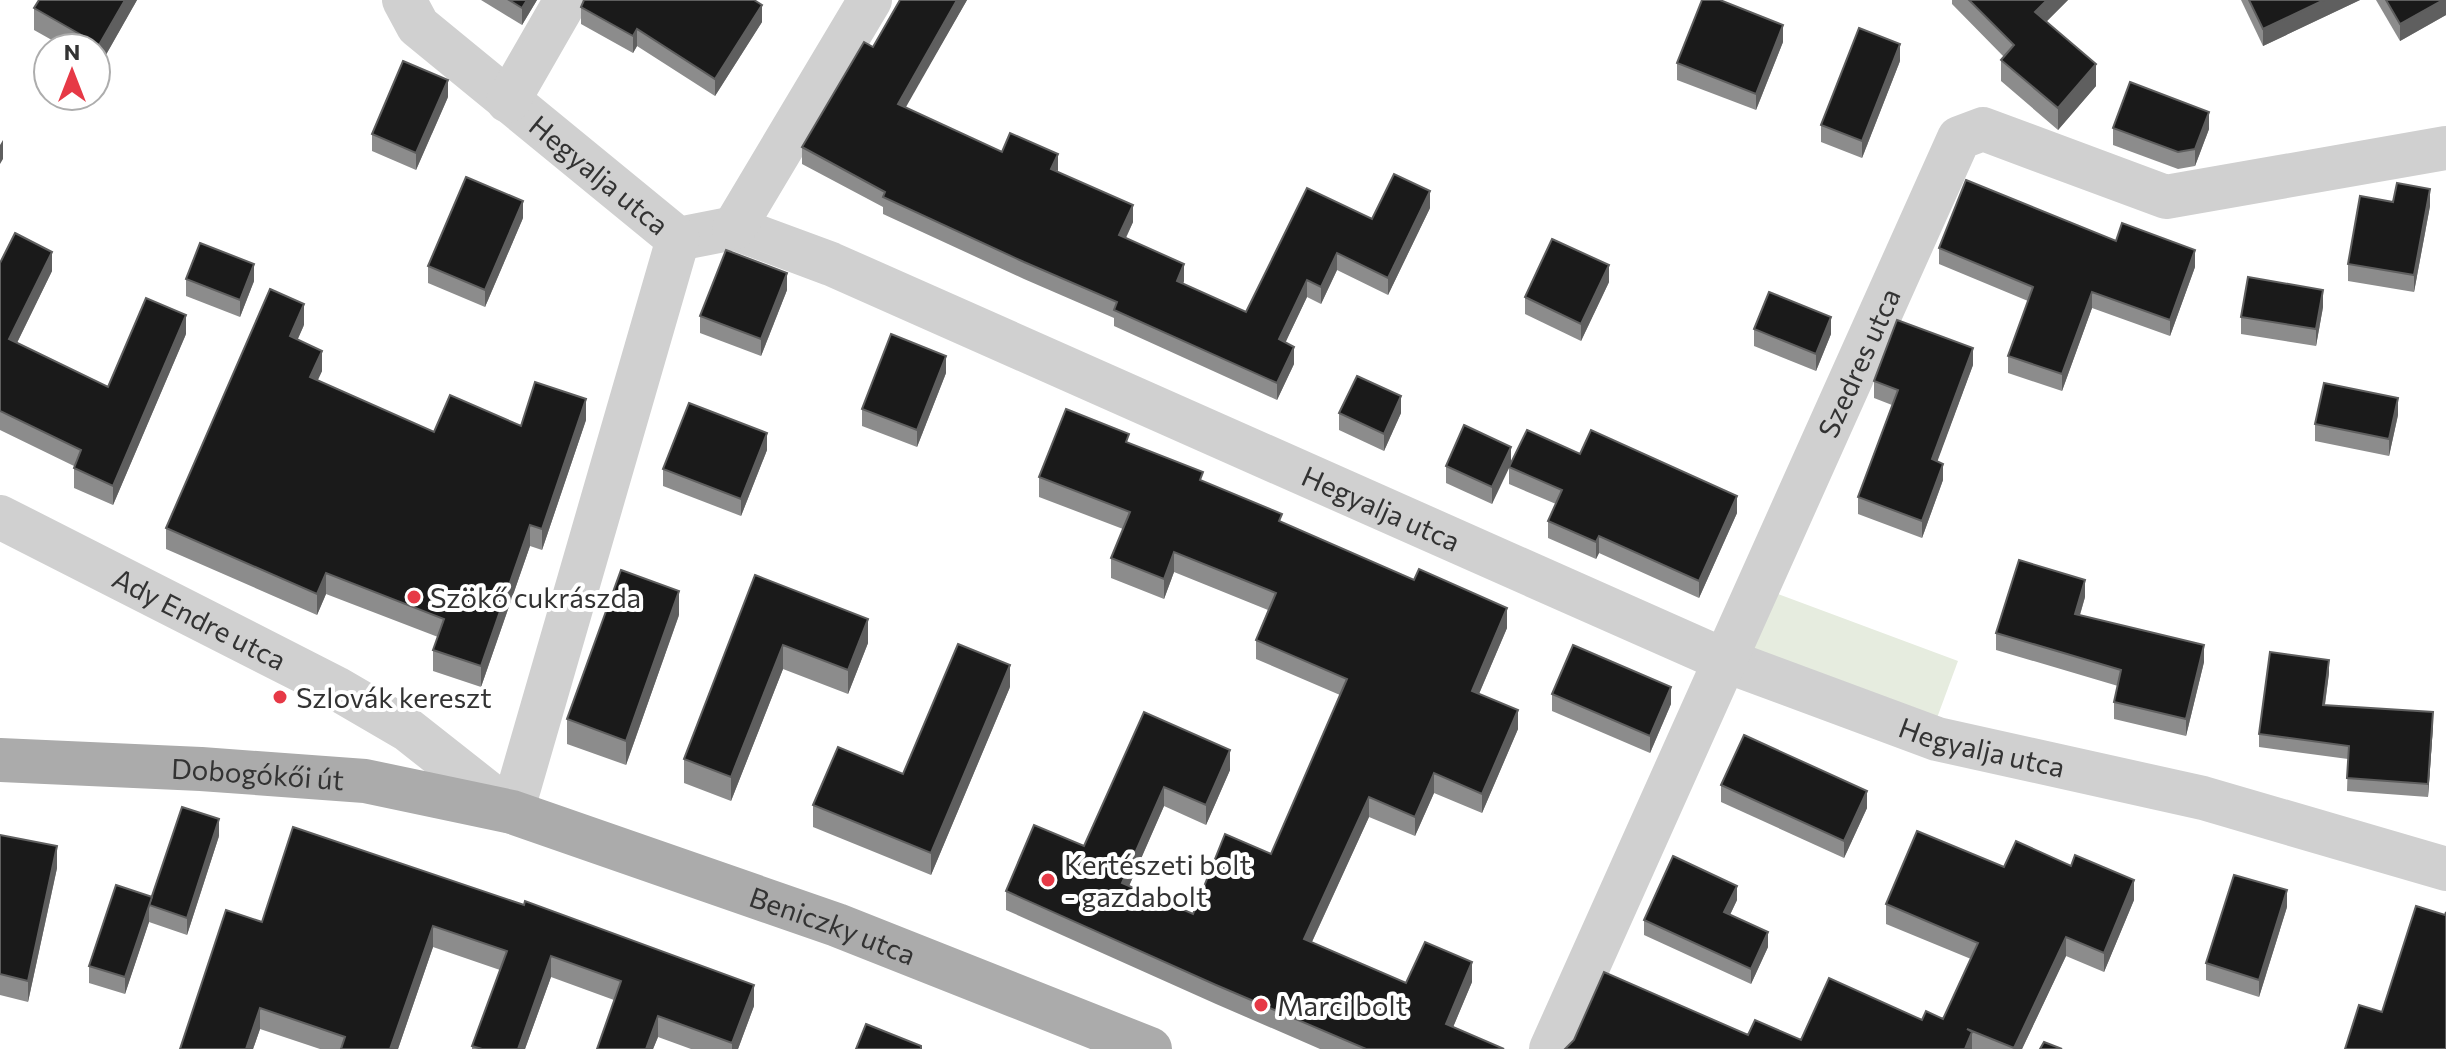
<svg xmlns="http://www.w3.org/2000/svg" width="2446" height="1049" viewBox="0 0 2446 1049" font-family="Commissioner,sans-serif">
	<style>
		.green { fill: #e6ecdf }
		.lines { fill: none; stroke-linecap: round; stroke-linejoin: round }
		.minor { stroke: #d0d0d0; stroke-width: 44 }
		.major { stroke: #ababab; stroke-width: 44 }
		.wall { fill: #8c8c8c }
		.shaded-wall { fill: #5f5f5f }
		.building { fill: #1a1a1a; stroke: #5f5f5f; stroke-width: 2 }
		.poi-dot { fill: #e63946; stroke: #fff; stroke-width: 3 }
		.labels { text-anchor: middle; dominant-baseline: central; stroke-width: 8; stroke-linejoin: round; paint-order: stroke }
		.street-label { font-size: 28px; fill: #333; stroke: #fff }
		.poi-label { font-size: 28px; fill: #333; stroke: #fff; text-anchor: start }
	</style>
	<rect width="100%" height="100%" fill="#fff"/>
	<polygon class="green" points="1770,591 1958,661 1934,726 1741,656"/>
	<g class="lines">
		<g class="minor">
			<path id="s1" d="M404,0L418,26L678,239L734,228L831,264L1724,660L1937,739L2203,798L2446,869"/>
			<polyline points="508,101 566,0"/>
			<polyline points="734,228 870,0"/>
			<path id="s2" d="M0,517L336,688L408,730L512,812L678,239"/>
			<path id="s3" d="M1551,1049L1959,138L1983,129L2166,197L2446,148"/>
		</g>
		<path class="major" id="s4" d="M0,760L201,769L365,781L512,812L837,925L1150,1049"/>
	</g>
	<g class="wall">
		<polygon points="39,0 137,0 99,67 96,66 96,48 66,48 34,30 34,8"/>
		<polygon points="481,0 537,0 522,25"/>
		<polygon points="900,0 967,0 905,107 1002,152 1057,172 1133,222 1126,238 1184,281 1183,284 1246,312 1372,219 1430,208 1388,295 1337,270 1321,304 1307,297 1285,343 1294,364 1277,400 1114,326 1114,318 1024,279 883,214 883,207 802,164 802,147 873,47"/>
		<polygon points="1952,0 2068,0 2046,22 2096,86 2058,130 2001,81 2001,60 2004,57 1952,4"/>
		<polygon points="2241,0 2360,0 2263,46"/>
		<polygon points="2376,0 2446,0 2446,15 2400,41"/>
		<polygon points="581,7 762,22 715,96 637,46 633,53 581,24"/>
		<polygon points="1783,42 1756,110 1677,80 1677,63"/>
		<polygon points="1900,61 1862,158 1821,142 1821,125"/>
		<polygon points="448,97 416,170 372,151 372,134"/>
		<polygon points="2113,128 2209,129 2195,166 2178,169 2113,145"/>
		<polygon points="2393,202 2430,206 2414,292 2348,281 2348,264"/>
		<polygon points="523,218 485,307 428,283 428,266"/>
		<polygon points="2116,241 2195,267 2170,336 2092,308 2062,391 2008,373 2008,356 2028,301 1939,264 1939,248"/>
		<polygon points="0,263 52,271 17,343 108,387 186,334 113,505 74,488 74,466 0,430"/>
		<polygon points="186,279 254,281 240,317 186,296"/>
		<polygon points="1609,282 1581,341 1525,314 1525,297"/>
		<polygon points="787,290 761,356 700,333 700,316"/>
		<polygon points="2323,307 2316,346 2241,334 2241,317"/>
		<polygon points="304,325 297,340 322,371 317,380 434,432 586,420 542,550 530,546 481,687 433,671 433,650 438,637 326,594 317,615 166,549 166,528"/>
		<polygon points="1754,329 1831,334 1816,371 1754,346"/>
		<polygon points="1973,365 1937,461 1943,480 1922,538 1858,514 1858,497 1892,405 1874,398 1874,381"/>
		<polygon points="946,373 917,447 862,426 862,409"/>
		<polygon points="1339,413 1401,413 1384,451 1339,430"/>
		<polygon points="2398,415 2389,456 2315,441 2315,424"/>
		<polygon points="1129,443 1282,522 1507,628 1479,694 1518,729 1482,813 1434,793 1415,836 1369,817 1312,942 1406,983 1472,982 1453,1027 1504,1049 1320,1049 1216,1004 1006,910 1006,891 1084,846 1144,712 1230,770 1206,825 1164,806 1129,886 1193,914 1271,854 1340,695 1256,659 1256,640 1268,610 1174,572 1164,599 1111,578 1111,558 1123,529 1039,497 1039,477"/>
		<polygon points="1511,447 1492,504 1446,483 1446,466"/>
		<polygon points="767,450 741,516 663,486 663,469"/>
		<polygon points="1580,454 1737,513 1699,598 1599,553 1596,559 1548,538 1548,521 1556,504 1509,484 1509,467"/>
		<polygon points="755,575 868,643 848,694 783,669 731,801 684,783 684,759"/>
		<polygon points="2085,597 2080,615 2204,662 2186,736 2114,719 2114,702 2118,686 1996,650 1996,633"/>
		<polygon points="679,615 626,765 567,744 567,719"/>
		<polygon points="2329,673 2325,705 2433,726 2428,797 2347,791 2348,759 2259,747 2259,734"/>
		<polygon points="1010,687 931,875 813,827 813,805 903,774"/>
		<polygon points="1552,694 1671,704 1650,753 1552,711"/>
		<polygon points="1721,785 1867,808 1844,858 1721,802"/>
		<polygon points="293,827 754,1006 738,1049 691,1049 658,1037 653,1049 597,1049 614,1000 551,977 525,1049 472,1049 472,1046 500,970 433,947 398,1049 320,1049 260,1029 253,1049 262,922"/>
		<polygon points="0,835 57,868 28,1002 0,995"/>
		<polygon points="219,836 187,935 149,922 125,994 89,983 89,966"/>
		<polygon points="2004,867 2134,900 2104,972 2066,956 2022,1049 1565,1049 1748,1035 1801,1040 1922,1020 1943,1019 1971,959 1886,924 1886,904"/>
		<polygon points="1737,900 1730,915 1768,947 1751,984 1644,935 1644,920"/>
		<polygon points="2287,907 2259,997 2206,980 2206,963"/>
	</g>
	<g class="shaded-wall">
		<polygon points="125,0 137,0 99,67 99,45"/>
		<polygon points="527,0 537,0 522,25 522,8"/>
		<polygon points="957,0 967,0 898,121 898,104"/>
		<polygon points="2047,0 2068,0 2035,33 2035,12"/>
		<polygon points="2324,0 2360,0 2263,46 2263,29"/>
		<polygon points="2443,0 2446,0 2446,15 2400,41 2400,24"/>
		<polygon points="762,5 762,22 715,96 715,79"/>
		<polygon points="1783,25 1783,42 1756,110 1756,94"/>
		<polygon points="637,29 637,46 633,53 633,36"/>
		<polygon points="1900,44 1900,61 1862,158 1862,141"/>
		<polygon points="2096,64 2096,86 2058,130 2058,108"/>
		<polygon points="448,80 448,97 416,170 416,153"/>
		<polygon points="2209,112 2209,129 2195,166 2195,149"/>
		<polygon points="3,140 3,159 0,164 0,145"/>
		<polygon points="1058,154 1058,171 1051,169"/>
		<polygon points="2430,189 2430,206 2414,292 2414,275"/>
		<polygon points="1430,191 1430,208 1388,295 1388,278"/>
		<polygon points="523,201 523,218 485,307 485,290"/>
		<polygon points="1133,205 1133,222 1119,252 1119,235"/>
		<polygon points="2195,250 2195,267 2170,336 2170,320"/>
		<polygon points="52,252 52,271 9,359 9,339"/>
		<polygon points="1337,253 1337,270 1321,304 1321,287"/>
		<polygon points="254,264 254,281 240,317 240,300"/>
		<polygon points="1184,264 1184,281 1177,298 1177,281"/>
		<polygon points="1609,265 1609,282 1581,341 1581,324"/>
		<polygon points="787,273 787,290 761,356 761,339"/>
		<polygon points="1307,280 1307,297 1279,356 1279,339"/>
		<polygon points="2323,290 2323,307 2316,346 2316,329"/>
		<polygon points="2092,292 2092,308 2062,391 2062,374"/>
		<polygon points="304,304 304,325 290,357 290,336"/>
		<polygon points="186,315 186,334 113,505 113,486"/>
		<polygon points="1831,317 1831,334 1816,371 1816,354"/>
		<polygon points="1294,347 1294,364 1277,400 1277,383"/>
		<polygon points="1973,348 1973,365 1932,476 1932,459"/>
		<polygon points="322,351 322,371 310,398 310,377"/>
		<polygon points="946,356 946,373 917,447 917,430"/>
		<polygon points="1401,396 1401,413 1384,451 1384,434"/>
		<polygon points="2398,398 2398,415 2389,456 2389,439"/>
		<polygon points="586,399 586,420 542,550 542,529"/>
		<polygon points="767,433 767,450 741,516 741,499"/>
		<polygon points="1511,447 1511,464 1492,504 1492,487"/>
		<polygon points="1943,464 1943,480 1922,538 1922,521"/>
		<polygon points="1737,496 1737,513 1699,598 1699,581"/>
		<polygon points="530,525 530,546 481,687 481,666"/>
		<polygon points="1599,536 1599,553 1596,559 1596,542"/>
		<polygon points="1174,552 1174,572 1164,599 1164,579"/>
		<polygon points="326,573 326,594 317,615 317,594"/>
		<polygon points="2085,580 2085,597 2075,631 2075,614"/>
		<polygon points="679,591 679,615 626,765 626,741"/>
		<polygon points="1507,608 1507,628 1472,710 1472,691"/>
		<polygon points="868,619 868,643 848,694 848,670"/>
		<polygon points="783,645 783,669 731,801 731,777"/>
		<polygon points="2204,645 2204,662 2186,736 2186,719"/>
		<polygon points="2329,660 2329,673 2323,718 2323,705"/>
		<polygon points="1010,665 1010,687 931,875 931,853"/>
		<polygon points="1671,687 1671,704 1650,753 1650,736"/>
		<polygon points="1518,710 1518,729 1482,813 1482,794"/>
		<polygon points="2433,712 2433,726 2428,797 2428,784"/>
		<polygon points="1230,750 1230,770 1206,825 1206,805"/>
		<polygon points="1434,773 1434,793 1415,836 1415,817"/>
		<polygon points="1164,787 1164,806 1122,902 1122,883"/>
		<polygon points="1867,791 1867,808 1844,858 1844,841"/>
		<polygon points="1369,797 1369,817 1304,959 1304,939"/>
		<polygon points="219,819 219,836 187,935 187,918"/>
		<polygon points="57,846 57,868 28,1002 28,981"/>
		<polygon points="2134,880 2134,900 2104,972 2104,953"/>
		<polygon points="1737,886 1737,900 1724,927 1724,912"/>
		<polygon points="2287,890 2287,907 2259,997 2259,980"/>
		<polygon points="149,905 149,922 125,994 125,977"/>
		<polygon points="433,926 433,947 398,1049 390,1049"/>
		<polygon points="1768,932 1768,947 1751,984 1751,969"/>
		<polygon points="2066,937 2066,956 2022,1049 2014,1049"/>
		<polygon points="551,956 551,977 525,1049 518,1049"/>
		<polygon points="1472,962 1472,982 1446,1044 1446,1024"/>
		<polygon points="754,985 754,1006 738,1049 732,1049 732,1043"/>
		<polygon points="260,1008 260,1029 253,1049 246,1049"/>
		<polygon points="658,1016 658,1037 653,1049 646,1049"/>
		<polygon points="1972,1032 1972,1049 1965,1049"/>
	</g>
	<g class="building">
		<polygon points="39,0 125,0 99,45 34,8"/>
		<polygon points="509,0 527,0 522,8"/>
		<polygon points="584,0 754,0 762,5 715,79 637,29 633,36 581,7"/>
		<polygon points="900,0 957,0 898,104 1002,152 1010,133 1058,154 1051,169 1133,205 1119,235 1184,264 1177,281 1246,312 1307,188 1372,219 1394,174 1430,191 1388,278 1337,253 1321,287 1307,280 1279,339 1294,347 1277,383 1114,310 1117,302 1024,262 883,197 885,192 802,147 864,42 873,47"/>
		<polygon points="1702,0 1720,0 1783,25 1756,94 1677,63"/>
		<polygon points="1969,0 2047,0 2035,12 2096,64 2058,108 2001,60 2014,45"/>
		<polygon points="2249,0 2324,0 2263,29"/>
		<polygon points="2386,0 2443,0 2400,24"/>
		<polygon points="1859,28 1900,44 1862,141 1821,125"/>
		<polygon points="403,61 448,80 416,153 372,134"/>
		<polygon points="2130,82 2209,112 2195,149 2178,152 2113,128"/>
		<polygon points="466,177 523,201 485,290 428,266"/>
		<polygon points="1966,180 2116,241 2122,223 2195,250 2170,320 2092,292 2062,374 2008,356 2033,287 1939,248"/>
		<polygon points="2397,183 2430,189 2414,275 2348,264 2360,196 2393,202"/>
		<polygon points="15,233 52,252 9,339 108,387 146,298 186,315 113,486 74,468 81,450 0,411 0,263"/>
		<polygon points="1552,239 1609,265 1581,324 1525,297"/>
		<polygon points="200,243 254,264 240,300 186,279"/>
		<polygon points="726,250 787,273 761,339 700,316"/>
		<polygon points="2248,277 2323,290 2316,329 2241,317"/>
		<polygon points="270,289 304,304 290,336 322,351 310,377 434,432 450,395 521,426 535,382 586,399 542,529 530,525 481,666 433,650 444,619 326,573 317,594 166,528"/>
		<polygon points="1769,292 1831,317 1816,354 1754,329"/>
		<polygon points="1897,320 1973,348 1932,459 1943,464 1922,521 1858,497 1898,390 1874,381"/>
		<polygon points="891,334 946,356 917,430 862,409"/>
		<polygon points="1357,376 1401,396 1384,434 1339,413"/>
		<polygon points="2324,383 2398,398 2389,439 2315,424"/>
		<polygon points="689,403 767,433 741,499 663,469"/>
		<polygon points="1066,409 1129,434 1126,442 1203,472 1200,480 1282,514 1279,521 1414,580 1419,569 1507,608 1472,691 1518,710 1482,794 1434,773 1415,817 1369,797 1304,939 1406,983 1425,942 1472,962 1446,1024 1504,1049 1366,1049 1216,985 1006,891 1034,825 1084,846 1144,712 1230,750 1206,805 1164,787 1122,883 1193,914 1225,834 1271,854 1347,679 1256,640 1276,593 1174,552 1164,579 1111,558 1130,512 1039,477"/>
		<polygon points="1464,425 1511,447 1492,487 1446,466"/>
		<polygon points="1527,430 1580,454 1591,430 1737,496 1699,581 1599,536 1596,542 1548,521 1562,490 1509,467"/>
		<polygon points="2019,560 2085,580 2075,614 2204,645 2186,719 2114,702 2121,670 1996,633"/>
		<polygon points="621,570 679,591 626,741 567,719"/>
		<polygon points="755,575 868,619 848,670 783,645 731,777 684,759"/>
		<polygon points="958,644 1010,665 931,853 813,805 838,747 903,774"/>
		<polygon points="1573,645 1671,687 1650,736 1552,694"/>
		<polygon points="2270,652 2329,660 2323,705 2433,712 2428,784 2347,778 2349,746 2259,734"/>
		<polygon points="1744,735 1867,791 1844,841 1721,785"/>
		<polygon points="182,807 219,819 187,918 149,905"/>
		<polygon points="293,827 524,905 525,901 754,985 732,1043 658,1016 646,1049 597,1049 621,981 551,956 518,1049 482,1049 472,1046 507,951 433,926 390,1049 341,1049 345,1037 260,1008 246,1049 180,1049 226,910 262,922"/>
		<polygon points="1917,831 2004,867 2016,841 2071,866 2075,855 2134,880 2104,953 2066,937 2014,1048 1967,1029 1972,1032 1965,1049 1565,1049 1574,1040 1604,972 1748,1035 1755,1020 1801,1040 1829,978 1922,1020 1926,1011 1943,1019 1978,943 1886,904"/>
		<polygon points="0,835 57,846 28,981 0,974"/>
		<polygon points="1673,856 1737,886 1724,912 1768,932 1751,969 1644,920"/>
		<polygon points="2234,875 2287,890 2259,980 2206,963"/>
		<polygon points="116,885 152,897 125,977 89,966"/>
		<polygon points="2416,906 2445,915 2446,912 2446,1049 2345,1049 2359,1005 2382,1012"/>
		<polygon points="866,1024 921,1046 921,1049 856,1049"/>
		<polygon points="2044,1042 2062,1049 2040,1049"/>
	</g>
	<g class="poi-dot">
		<circle cx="414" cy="597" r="8"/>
		<circle cx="280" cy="697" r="8"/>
		<circle cx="1048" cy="880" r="8"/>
		<circle cx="1261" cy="1005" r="8"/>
	</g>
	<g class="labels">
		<g class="street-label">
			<text stroke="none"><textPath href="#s1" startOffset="264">Hegyalja utca</textPath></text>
			<text stroke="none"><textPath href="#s3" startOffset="752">Szedres utca</textPath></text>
			<text stroke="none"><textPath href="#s1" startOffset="1128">Hegyalja utca</textPath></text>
			<text stroke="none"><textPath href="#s2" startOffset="224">Ady Endre utca</textPath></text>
			<text stroke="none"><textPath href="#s1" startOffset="1776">Hegyalja utca</textPath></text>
			<text stroke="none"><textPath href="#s4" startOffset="258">Dobogókői út</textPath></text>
			<text stroke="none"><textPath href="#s4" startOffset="856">Beniczky utca</textPath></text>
		</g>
		<g class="poi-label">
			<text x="430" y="597">Szökő cukrászda</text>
			<text x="296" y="697">Szlovák kereszt</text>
			<text x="1064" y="864">Kertészeti bolt<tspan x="1064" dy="32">- gazdabolt</tspan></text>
			<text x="1277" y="1005">Marci bolt</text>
		</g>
	</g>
	<g transform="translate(72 72)"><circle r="38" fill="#ffffff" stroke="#adadad" stroke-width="2"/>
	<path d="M0-6L14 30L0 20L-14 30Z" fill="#e63946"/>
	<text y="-12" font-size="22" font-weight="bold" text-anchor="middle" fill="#333333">N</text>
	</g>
</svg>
